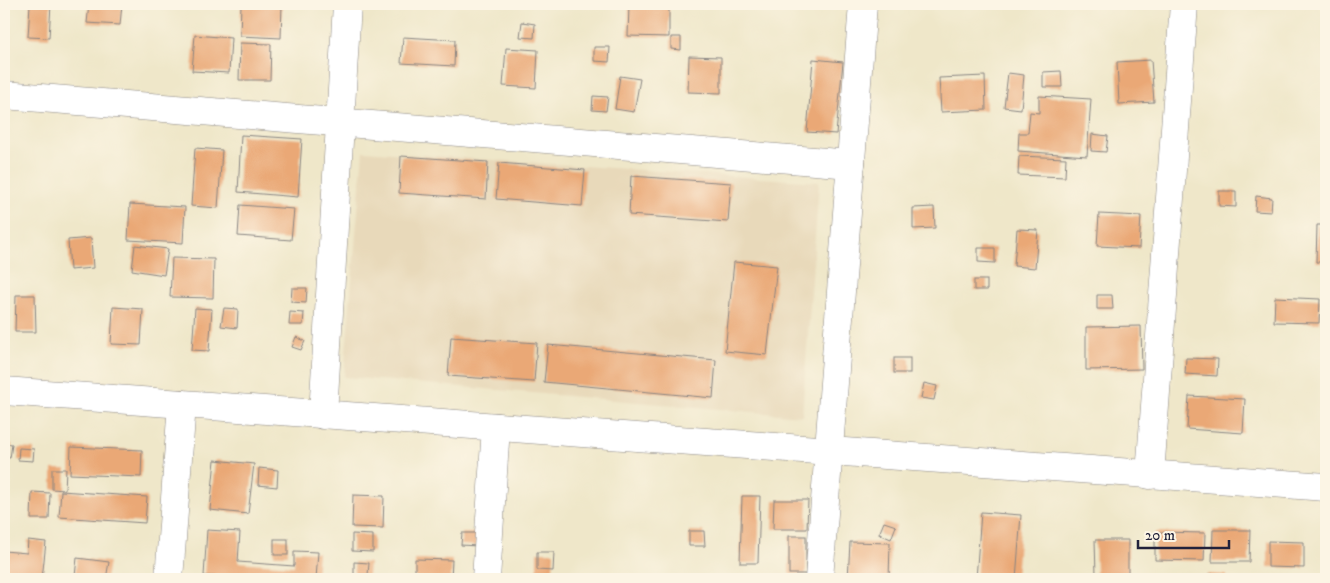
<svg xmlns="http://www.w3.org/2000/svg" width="1330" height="583" viewBox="0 0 1330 583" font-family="'IM FELL DW Pica',serif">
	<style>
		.built { fill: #e8d9ba }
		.building { fill: #eaa876 }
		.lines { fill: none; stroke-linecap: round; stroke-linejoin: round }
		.street-casing { stroke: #888482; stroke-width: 29 }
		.street { stroke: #fff; stroke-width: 28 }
	</style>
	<rect width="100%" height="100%" fill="#fcf5e5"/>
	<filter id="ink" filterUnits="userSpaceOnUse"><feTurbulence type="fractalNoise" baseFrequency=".02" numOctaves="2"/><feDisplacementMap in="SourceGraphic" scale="10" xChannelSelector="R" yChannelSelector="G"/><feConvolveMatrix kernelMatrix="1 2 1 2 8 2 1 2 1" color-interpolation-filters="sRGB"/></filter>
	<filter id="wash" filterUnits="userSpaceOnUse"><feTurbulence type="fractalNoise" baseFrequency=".0096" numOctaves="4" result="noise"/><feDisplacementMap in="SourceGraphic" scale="20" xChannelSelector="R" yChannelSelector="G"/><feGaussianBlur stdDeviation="1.12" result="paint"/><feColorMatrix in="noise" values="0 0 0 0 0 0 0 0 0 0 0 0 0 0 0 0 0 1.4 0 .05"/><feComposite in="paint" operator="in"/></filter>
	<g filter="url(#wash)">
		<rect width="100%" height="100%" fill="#efe7c9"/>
		<polygon class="built" points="363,151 819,182 802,416 344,377"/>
		<g id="blocks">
			<g class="building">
				<polygon points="30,4 51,4 49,38 28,37"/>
				<polygon points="89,4 122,4 120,25 87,23"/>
				<polygon points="241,4 282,4 281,38 240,36"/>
				<polygon points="629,5 669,6 669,37 628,36"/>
				<polygon points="522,22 535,24 534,38 520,37"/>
				<polygon points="195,35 231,38 229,73 192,71"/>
				<polygon points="403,37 455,40 454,66 401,63"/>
				<polygon points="671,37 681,37 681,50 671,49"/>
				<polygon points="240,43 271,44 270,80 239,80"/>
				<polygon points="594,47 610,47 609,62 594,61"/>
				<polygon points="506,48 538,50 536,88 503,86"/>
				<polygon points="689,56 721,57 721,93 688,92"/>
				<polygon points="813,59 843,62 836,134 807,132"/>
				<polygon points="1151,60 1154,102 1119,104 1117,62"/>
				<polygon points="1061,71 1062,87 1043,87 1043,72"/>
				<polygon points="1008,73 1024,75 1021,109 1004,107"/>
				<polygon points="620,76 640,79 634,112 615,109"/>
				<polygon points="985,76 986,110 941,112 939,78"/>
				<polygon points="593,96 608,97 606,111 592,110"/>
				<polygon points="1039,96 1091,99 1087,156 1018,151 1019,133 1028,133 1030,112 1039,113"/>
				<polygon points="1092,134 1108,136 1106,152 1091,151"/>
				<polygon points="241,135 302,139 298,197 238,192"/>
				<polygon points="195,148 222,150 218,208 191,206"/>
				<polygon points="401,156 488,162 486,199 399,193"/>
				<polygon points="1019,156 1066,158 1065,177 1018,175"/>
				<polygon points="499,163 585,170 582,206 496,199"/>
				<polygon points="631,176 731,183 728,222 629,215"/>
				<polygon points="1219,191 1236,191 1236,207 1219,206"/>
				<polygon points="1256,196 1272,198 1271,212 1255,211"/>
				<polygon points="130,204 185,207 183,243 128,240"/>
				<polygon points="240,205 294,209 291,240 238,236"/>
				<polygon points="934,207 935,228 913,229 913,208"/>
				<polygon points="1099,214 1141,216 1139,248 1097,246"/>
				<polygon points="1317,225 1326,225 1326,262 1316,262"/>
				<polygon points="1017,229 1038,230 1035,268 1014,266"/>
				<polygon points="91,238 93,268 70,270 68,240"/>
				<polygon points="135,245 168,249 164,275 132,270"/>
				<polygon points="978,248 995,248 995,263 978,262"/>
				<polygon points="172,258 214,259 213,298 170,297"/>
				<polygon points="734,262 777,266 767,355 725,351"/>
				<rect x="974" y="280" width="13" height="10"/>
				<polygon points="292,288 307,288 306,303 291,302"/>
				<polygon points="16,295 35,295 36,332 15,332"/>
				<polygon points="1097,295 1112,295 1113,309 1097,309"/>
				<polygon points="1275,297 1320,299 1319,323 1274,322"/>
				<polygon points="113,307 143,309 141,345 111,344"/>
				<polygon points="195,308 212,309 209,351 192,350"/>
				<polygon points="224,308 238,309 237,328 221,326"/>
				<polygon points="290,312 304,313 303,325 289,325"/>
				<polygon points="1141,326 1142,369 1086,370 1086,327"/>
				<polygon points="296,337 305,341 301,350 292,347"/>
				<polygon points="451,337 537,343 534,382 448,376"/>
				<polygon points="548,345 716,360 713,398 544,382"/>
				<rect x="894" y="358" width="16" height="15"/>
				<polygon points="1186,358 1218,359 1217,376 1185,374"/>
				<polygon points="924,383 937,386 934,400 921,398"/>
				<polygon points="1189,396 1245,399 1243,433 1187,429"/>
				<polygon points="4,443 12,444 10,458 4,457"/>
				<polygon points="71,447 142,450 141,477 70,474"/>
				<polygon points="19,448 34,449 33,461 18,460"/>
				<polygon points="215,460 254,464 248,514 210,510"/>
				<polygon points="259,468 278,470 277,487 258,485"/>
				<polygon points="52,469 66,469 65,490 52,489"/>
				<polygon points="61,491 147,497 145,523 59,517"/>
				<polygon points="32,492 50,493 49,519 31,519"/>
				<polygon points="353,495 384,496 383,528 352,527"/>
				<polygon points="742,496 760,496 758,563 740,563"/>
				<polygon points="774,500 808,500 807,529 773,529"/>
				<polygon points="981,512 1021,515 1016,579 976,579"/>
				<polygon points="884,522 896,526 891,539 879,534"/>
				<polygon points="207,530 240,532 238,562 294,566 294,551 318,552 316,579 204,576"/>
				<polygon points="1213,530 1250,530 1249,562 1212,562"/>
				<polygon points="689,531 704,531 705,546 689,546"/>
				<polygon points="1155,532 1205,533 1204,561 1155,560"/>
				<polygon points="462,533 477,533 477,546 461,545"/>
				<polygon points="352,534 373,535 373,552 352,551"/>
				<rect x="789" y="536" width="17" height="38"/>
				<rect x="274" y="539" width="14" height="16"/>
				<polygon points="28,540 46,542 42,579 4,579 4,551 27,553"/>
				<polygon points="1095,540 1128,540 1128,575 1096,575"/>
				<polygon points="1268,541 1304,542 1304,568 1268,567"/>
				<polygon points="850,542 890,543 889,579 848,579"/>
				<polygon points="537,552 554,552 553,571 537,570"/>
				<polygon points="77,558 109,562 106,579 75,576"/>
				<polygon points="415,559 452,560 451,579 415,579"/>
				<polygon points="354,562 369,563 368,575 354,575"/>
				<polygon points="1208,574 1227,575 1227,579 1208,579"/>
			</g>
		</g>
	</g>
	<g filter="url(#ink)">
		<use href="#blocks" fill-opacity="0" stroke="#888482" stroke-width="1"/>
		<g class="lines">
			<g class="street-casing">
				<g id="street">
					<polyline points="4,95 851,164"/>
					<polyline points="4,391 1326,487"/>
					<polyline points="323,415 347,4"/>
					<polyline points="1150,475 1184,4"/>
					<polyline points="169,579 182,404"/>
					<polyline points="486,579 496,427"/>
					<polyline points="819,579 863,4"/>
				</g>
			</g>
			<use href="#street" class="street"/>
		</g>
	</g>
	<rect width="1330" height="583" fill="none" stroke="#fcf5e5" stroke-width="20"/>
	<path d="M1138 540v8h91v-8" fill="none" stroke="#22223b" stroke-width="2.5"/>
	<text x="1145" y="540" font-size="15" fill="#22223b" stroke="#fcf5e5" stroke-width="4" paint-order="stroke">20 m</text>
</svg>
